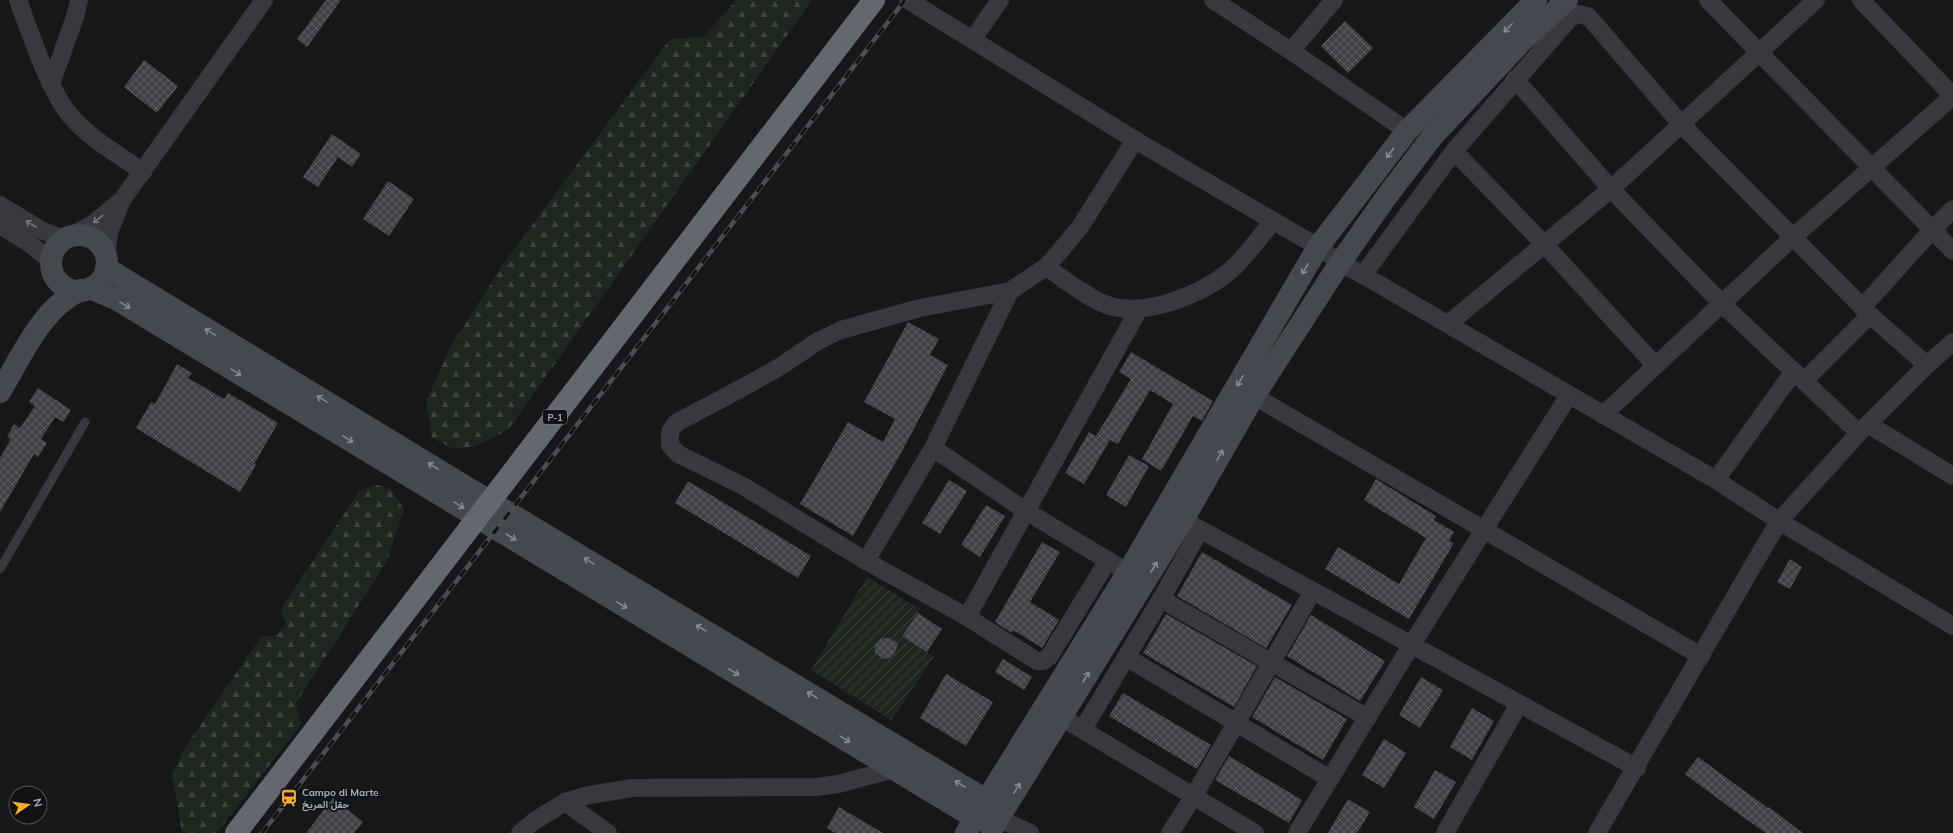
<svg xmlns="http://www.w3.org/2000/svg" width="1953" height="833" viewBox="0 0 1953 833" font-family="Mulish,Vazirmatn,sans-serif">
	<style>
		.forest { fill: url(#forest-firs) }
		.garden { fill: url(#garden-furrows) }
		.building { fill: url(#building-cross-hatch) }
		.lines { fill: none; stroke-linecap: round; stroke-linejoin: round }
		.lane { stroke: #37393e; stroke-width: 9 }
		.street { stroke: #37393e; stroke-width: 18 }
		.secondary { stroke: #45484e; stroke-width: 22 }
		.highway { stroke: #636770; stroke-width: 22 }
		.rail-casing { stroke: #4a4d53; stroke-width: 4.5 }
		.rail { stroke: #111214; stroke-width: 3; stroke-dasharray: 9; stroke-linecap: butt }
		.oneway { stroke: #858a94 }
		.oneway2 { stroke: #757982 }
		.labels { text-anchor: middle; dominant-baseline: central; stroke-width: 3.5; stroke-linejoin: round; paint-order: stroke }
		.shield { fill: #111214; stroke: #7a7f88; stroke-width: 1 }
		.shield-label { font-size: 9px; font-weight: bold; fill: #a7aeba }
		.poi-label { font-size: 10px; font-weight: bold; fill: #a7aeba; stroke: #111214; text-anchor: start }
	</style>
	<defs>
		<pattern id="forest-firs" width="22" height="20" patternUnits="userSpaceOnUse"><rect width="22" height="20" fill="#1e271f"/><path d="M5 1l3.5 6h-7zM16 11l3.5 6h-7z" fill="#3c443d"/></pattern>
		<pattern id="garden-furrows" width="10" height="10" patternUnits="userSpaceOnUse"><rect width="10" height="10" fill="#1e271f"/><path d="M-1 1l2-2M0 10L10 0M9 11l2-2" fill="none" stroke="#3c443d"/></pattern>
		<pattern id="building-cross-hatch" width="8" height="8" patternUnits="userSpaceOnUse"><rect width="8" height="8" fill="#404246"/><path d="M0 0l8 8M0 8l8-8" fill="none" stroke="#595b5f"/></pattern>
	</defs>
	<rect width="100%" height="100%" fill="#161719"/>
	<g class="forest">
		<polygon points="737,0 812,0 508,430 473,447 452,448 432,438 426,401 452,344 504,263 670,39 703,37"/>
		<polygon points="377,485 390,488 404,509 386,563 296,703 301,724 217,833 182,833 172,775 186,746 261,637 278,634 286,624 281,609 359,491"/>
	</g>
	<polygon class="garden" points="867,577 920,609 903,636 934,657 891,720 811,670"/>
	<g class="building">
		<polygon points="326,0 341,0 307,47 297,39"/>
		<polygon points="1345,21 1373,48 1348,73 1321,46"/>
		<polygon points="144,60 178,86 157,113 124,87"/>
		<polygon points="332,134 361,154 352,167 338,157 318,187 303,177"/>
		<polygon points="388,181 414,199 389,236 363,219"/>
		<polygon points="908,322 939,339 930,355 948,365 901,453 853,536 800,504 848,422 883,442 895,419 864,402"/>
		<polygon points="1131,352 1213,401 1202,421 1193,416 1161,471 1142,459 1173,404 1150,390 1118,444 1110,440 1084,484 1065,473 1089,432 1096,436 1131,379 1119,372"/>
		<polygon points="177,364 192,373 188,378 224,399 228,393 278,423 254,464 256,465 240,492 136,428 151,402 155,404"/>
		<polygon points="38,388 71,410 63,422 55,417 41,439 47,443 38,457 34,454 0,512 0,458 11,439 7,437 14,424 20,428 35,406 29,402"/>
		<polygon points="1129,455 1149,466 1126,507 1106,495"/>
		<polygon points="1376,479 1436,516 1434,520 1454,532 1449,541 1454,543 1409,619 1325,569 1338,547 1399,584 1426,538 1364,500"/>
		<polygon points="949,480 967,491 940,534 922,523"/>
		<polygon points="688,481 811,556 798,578 675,503"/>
		<polygon points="986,505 1005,516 980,557 961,545"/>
		<polygon points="1042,542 1060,552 1030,602 1059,620 1042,648 1013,630 1012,633 995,622"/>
		<polygon points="1202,552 1292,605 1266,648 1177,596"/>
		<polygon points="1790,559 1802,567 1790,589 1777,582"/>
		<polygon points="918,613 942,629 927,652 902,636"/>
		<polygon points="1166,614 1257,666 1234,707 1143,653"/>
		<polygon points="1311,615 1385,661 1360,701 1287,656"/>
		<polygon points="882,638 889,638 898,643 895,653 890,658 883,659 875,652 875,645"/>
		<polygon points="1003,659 1032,677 1024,690 995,672"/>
		<polygon points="946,674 993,702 966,746 920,718"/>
		<polygon points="1275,677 1347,719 1323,760 1252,717"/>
		<polygon points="1421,677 1443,690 1420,728 1399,715"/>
		<polygon points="1123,693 1211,745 1197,769 1109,716"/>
		<polygon points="1472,708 1494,721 1472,760 1450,747"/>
		<polygon points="1384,739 1406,753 1384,788 1362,775"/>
		<polygon points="1229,756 1302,800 1289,823 1215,780"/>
		<polygon points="1698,757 1768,808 1769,807 1803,833 1766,833 1740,815 1685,774"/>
		<polygon points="1435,770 1456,782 1434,819 1414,807"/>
		<polygon points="333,798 363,822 354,833 306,833"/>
		<polygon points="1348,799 1370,812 1357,833 1328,833"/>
		<polygon points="839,807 883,833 835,833 827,828"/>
	</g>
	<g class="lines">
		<polyline class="lane" points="0,569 85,422"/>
		<g class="street">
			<path d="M18,0C30,32 48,88 69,114C88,138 118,154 143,172"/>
			<polyline points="908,0 1135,140 1318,247 1340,263 1363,275 1716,480 1779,521 1953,626"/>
			<polyline points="1213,0 1291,51"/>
			<polyline points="1334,0 1291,51 1407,131"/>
			<polyline points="1708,0 1953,251"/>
			<polyline points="1861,0 1953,96"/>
			<polyline points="973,39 1000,0"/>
			<polyline points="1515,79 1611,189 1722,304 1859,433"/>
			<polyline points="51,84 75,17 79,0"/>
			<polyline points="1454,151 1544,244 1655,365"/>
			<polyline points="0,205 39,229 63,239"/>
			<polyline points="0,225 30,244 51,261"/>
			<polyline points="71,236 93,224 122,200"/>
			<polyline points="106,259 109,232 122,200 264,0"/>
			<path d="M1046,267C1063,278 1081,293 1100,302C1138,321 1200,296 1231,270C1246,257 1259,237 1273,222"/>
			<polyline points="1363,275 1454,151 1570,18 1579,14 1588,16 1681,124 1870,315 1927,365"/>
			<path d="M1862,307C1893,275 1921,240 1953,209"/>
			<polyline points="1448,324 1611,189 1816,0"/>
			<polyline points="1804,381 1870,315"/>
			<polyline points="1254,396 1701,656"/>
			<polyline points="1603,415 1792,238 1953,96"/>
			<polyline points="1868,424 1953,476"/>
			<polyline points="933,448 1026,511 1117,566"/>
			<polyline points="1716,480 1794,371"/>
			<polyline points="1172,514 1637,768"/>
			<polyline points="1108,560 1049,657 1043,661 1037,661 967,617 866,561 743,486 678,454 670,445 670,432 676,423 742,388 781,366 818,341 841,330 920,308 1010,291 1046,267 1061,250 1080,227 1135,140"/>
			<polyline points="866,561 933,448 1010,291"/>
			<polyline points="1161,599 1368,718"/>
			<polyline points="967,617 1139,309"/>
			<polyline points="1126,657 1330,779"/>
			<polyline points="1061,717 1255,833"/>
			<polyline points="1083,729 1161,599 1200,530"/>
			<polyline points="565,802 608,833"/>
			<polyline points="998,818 1030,833"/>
			<polyline points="520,833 533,822 565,802 589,795 633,788 816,787 838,784 894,769"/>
			<polyline points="1170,833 1193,797 1313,591"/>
			<polyline points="1297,833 1412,644 1569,395"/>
			<polyline points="1445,833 1519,704"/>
			<polyline points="1597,833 1779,521 1859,433 1927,365 1953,342"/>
		</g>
		<g class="secondary">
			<circle cx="79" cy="263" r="28"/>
			<polyline points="106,268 509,513 986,800 998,818"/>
			<polyline points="90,288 116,299 975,818 998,818"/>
			<path d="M0,392C21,357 43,306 81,290"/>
			<polyline points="992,829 1183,520 1254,396 1340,263 1387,196 1432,137 1523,40 1567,0"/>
			<polyline points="966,833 1128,572 1318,247 1407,131 1536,0"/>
		</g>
		<polyline class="highway" points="236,833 874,0"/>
		<g class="rail-casing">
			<polyline id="rail" points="262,833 905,0"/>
		</g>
		<use href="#rail" class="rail"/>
	</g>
	<defs><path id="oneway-shaft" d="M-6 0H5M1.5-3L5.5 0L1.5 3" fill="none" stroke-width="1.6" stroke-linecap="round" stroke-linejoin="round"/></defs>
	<g class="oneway">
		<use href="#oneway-shaft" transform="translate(1508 28) rotate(135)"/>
		<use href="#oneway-shaft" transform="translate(1390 153) rotate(127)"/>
		<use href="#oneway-shaft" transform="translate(1305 269) rotate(120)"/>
		<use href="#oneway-shaft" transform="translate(125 305) rotate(31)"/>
		<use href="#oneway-shaft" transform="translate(210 332) rotate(-149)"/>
		<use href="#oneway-shaft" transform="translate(236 372) rotate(31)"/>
		<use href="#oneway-shaft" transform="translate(1240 381) rotate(120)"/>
		<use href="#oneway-shaft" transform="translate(322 399) rotate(-149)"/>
		<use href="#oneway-shaft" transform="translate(348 439) rotate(31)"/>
		<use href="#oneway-shaft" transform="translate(1220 455) rotate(-60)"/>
		<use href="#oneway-shaft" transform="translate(433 466) rotate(-149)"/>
		<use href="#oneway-shaft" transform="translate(459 505) rotate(31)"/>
		<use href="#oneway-shaft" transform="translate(511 537) rotate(31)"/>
		<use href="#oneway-shaft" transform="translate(589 561) rotate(-149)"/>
		<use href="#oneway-shaft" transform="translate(1154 567) rotate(-58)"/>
		<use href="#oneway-shaft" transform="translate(622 605) rotate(31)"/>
		<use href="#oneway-shaft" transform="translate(701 628) rotate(-149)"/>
		<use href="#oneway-shaft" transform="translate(734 672) rotate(31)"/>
		<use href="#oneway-shaft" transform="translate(1086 677) rotate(-59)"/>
		<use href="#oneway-shaft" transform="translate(812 695) rotate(-149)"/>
		<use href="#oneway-shaft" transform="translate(845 739) rotate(31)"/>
		<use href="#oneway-shaft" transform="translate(960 784) rotate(-149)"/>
		<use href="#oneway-shaft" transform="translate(1017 788) rotate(-58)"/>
	</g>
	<g class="oneway2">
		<use href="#oneway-shaft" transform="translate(98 219) rotate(142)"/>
		<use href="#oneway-shaft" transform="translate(31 224) rotate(-149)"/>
	</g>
	<defs>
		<g id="station-bare" transform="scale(1.38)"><path d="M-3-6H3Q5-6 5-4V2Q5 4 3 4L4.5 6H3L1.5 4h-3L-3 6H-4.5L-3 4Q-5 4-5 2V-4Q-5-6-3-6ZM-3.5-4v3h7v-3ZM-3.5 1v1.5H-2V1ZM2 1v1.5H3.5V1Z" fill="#ffab28" stroke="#111214" stroke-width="2.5" paint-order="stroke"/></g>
	</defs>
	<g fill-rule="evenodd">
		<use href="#station-bare" x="289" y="798"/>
	</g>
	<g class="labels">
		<rect class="shield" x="543" y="410" width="24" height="14" rx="3"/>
		<g class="shield-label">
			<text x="555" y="417">P-1</text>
		</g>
		<g class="poi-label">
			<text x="302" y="792">Campo di Marte<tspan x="302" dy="12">حقل المريخ</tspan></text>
		</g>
	</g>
	<g transform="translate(28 805) rotate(77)"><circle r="19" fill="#111214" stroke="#4d5056"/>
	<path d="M0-3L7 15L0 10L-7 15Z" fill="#ffab28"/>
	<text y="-6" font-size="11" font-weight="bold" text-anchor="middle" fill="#a7aeba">N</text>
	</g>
</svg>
